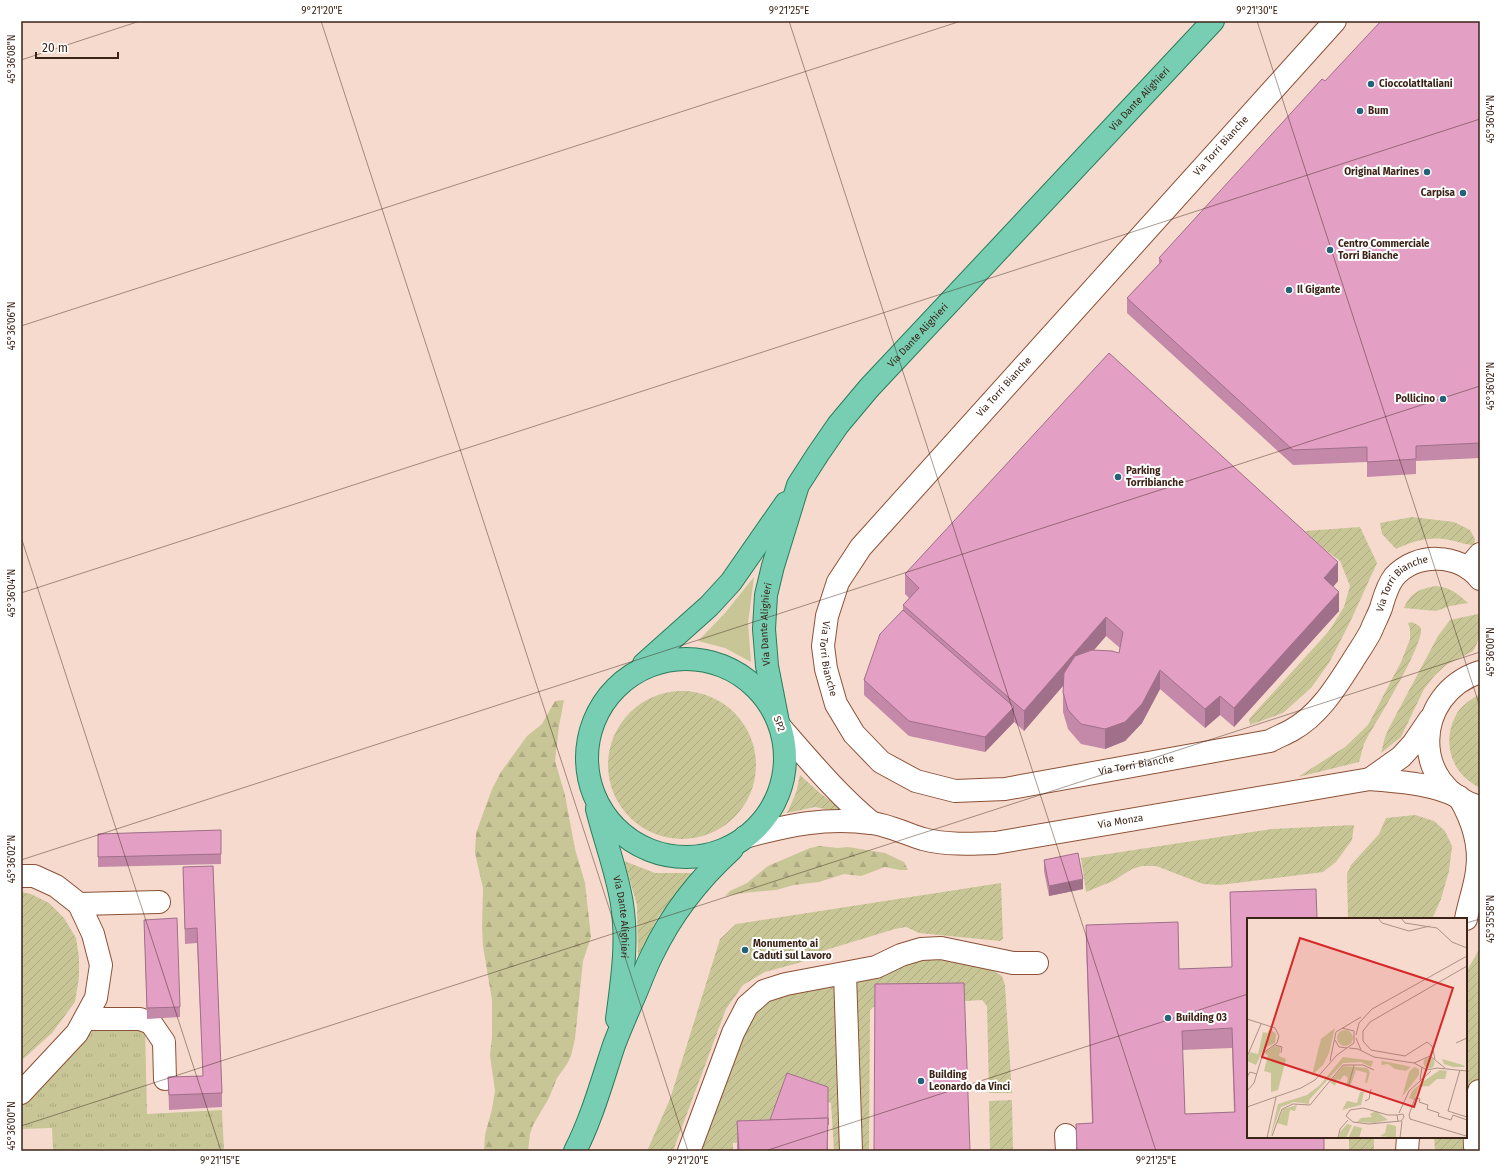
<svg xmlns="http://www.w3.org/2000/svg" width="1501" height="1172" viewBox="0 0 1501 1172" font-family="'Fira Sans',sans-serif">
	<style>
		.grass { fill: #c8c697 }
		.forest { fill: url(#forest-firs) }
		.park { fill: url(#park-tufts) }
		.garden { fill: url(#garden-furrows) }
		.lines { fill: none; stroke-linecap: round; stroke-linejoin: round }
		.minor-casing { stroke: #8c5136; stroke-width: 24 }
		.major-casing { stroke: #287d5b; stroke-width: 24 }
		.minor { stroke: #fff; stroke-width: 22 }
		.major { stroke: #78ceb3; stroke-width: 22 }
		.wall { fill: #c489a9; fill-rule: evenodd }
		.shaded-wall { fill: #a06f8a }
		.building { fill: #e49fc5; stroke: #a06f8a; fill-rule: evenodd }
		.ticks { fill: none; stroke: #3c2317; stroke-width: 1; stroke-opacity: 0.45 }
		.poi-dot { fill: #246279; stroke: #fff; stroke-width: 1.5 }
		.labels { text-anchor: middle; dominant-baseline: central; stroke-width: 4; stroke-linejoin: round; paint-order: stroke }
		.poi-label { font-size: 10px; font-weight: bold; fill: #3c2317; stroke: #fff; text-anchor: start }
		.street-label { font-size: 10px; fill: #3c2317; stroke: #fff }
		.inset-road { fill: none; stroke: #ac9185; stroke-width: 1 }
		.view { fill: #d62828; fill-opacity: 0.15; stroke: #d62828; stroke-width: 2 }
		.inset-edge { fill: none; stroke: #3c2317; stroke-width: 2 }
		.neatline { fill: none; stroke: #3c2317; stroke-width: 1.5 }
		.ticks-label { font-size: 10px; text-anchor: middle; fill: #3c2317 }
	</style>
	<defs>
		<pattern id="forest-firs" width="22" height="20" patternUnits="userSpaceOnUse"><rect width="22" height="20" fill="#c8c697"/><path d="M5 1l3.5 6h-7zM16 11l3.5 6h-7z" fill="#adaa81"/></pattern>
		<pattern id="park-tufts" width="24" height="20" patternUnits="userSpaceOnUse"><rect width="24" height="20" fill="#c8c697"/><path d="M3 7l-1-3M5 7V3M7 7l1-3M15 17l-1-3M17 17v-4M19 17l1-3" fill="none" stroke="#adaa81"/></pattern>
		<pattern id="garden-furrows" width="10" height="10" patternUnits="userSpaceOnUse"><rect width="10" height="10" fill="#c8c697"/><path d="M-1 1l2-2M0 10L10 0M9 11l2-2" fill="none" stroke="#adaa81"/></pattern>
	</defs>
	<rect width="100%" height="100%" fill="#f6dace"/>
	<polygon class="grass" points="754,577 748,623 751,662 725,648 698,641 725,613"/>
	<g class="forest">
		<polygon points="564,700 559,726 555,761 565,795 575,849 585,883 591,937 583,961 575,1039 571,1056 567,1064 557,1078 549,1098 533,1125 530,1134 528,1151 484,1151 485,1135 492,1109 495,1091 490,1055 492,1036 492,1000 483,946 482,927 483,888 475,853 476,833 492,789 501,772 527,736 542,724 555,701"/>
		<polygon points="820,846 838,848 848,847 885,853 904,862 908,870 900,870 885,867 861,876 844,874 819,882 794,885 776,890 743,893 725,896 730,891 747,883 768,866 810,848"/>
	</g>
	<polygon class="park" points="87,1025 145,1026 147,1114 222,1110 224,1151 53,1151 52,1128 21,1129 21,1104 48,1076"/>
	<g class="garden">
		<path d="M1412,517L1454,522L1470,530L1475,539L1474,545C1465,545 1457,541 1449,540C1429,536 1414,541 1396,549L1382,534L1380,523Z"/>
		<polygon points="1360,527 1377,563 1351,620 1329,663 1311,688 1283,713 1250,725 1249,719 1329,631 1344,607 1350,586 1340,561 1322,547 1305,531"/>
		<path d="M1436,586C1451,588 1457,593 1468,603L1450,606L1436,611L1404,608C1411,592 1419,589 1436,586Z"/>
		<path d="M1478,614C1482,626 1480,641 1473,651L1446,665L1435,675L1424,689L1401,737L1381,753L1385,737L1389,728L1438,636L1450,620Z"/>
		<path d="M1412,622C1415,624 1421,625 1421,630C1422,646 1383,711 1373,728L1369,734L1364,744L1359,762L1298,777L1345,747L1368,725L1401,662L1410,639V629L1408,623Z"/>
		<circle cx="682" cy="765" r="74"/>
		<path d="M1480,694V788C1476,786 1473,784 1469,781C1449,766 1444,739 1455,717C1460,706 1470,700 1480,694Z"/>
		<polygon points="800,775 821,794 847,813 815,807 787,813 796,793"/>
		<polygon points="1415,815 1434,821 1445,831 1452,846 1449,871 1441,899 1432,919 1348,919 1347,874 1351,865 1379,834 1386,818"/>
		<polygon points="1354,825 1352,840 1336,862 1323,872 1220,885 1203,884 1156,866 1142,866 1132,869 1113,881 1086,892 1081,858 1272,829"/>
		<polygon points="624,861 655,873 694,873 658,917 638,956 637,905"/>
		<polygon points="1001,883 1003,939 1000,941 919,933 906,927 895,929 806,956 802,962 765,972 743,985 726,1009 673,1151 647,1151 670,1099 720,939 736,924"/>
		<polygon points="21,892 31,894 49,903 64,918 76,938 79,957 79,977 75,1002 52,1033 21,1061"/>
		<polygon points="1480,948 1480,976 1479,976 1480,1088 1466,1106 1466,972"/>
		<polygon points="939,957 991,969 1002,976 1005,985 1012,1093 989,1093 987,1006 982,1000 873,1007 870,1010 869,1151 834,1151 831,1103 786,1088 765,1142 733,1143 733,1151 696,1151 749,1015 771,998 911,960"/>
		<polygon points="1012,1100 1013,1151 990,1151 989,1101"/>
		<rect x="1349" y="1137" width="25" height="14"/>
		<polygon points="1434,1137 1466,1137 1480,1151 1435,1151"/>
	</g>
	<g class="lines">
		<g class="minor-casing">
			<g id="minor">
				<path id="s1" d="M1335,21L861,547L838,582L827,616L823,646L826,669L836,704L854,734L881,762L916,781L955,791L1005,789L1270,741C1277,737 1285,734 1292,730C1319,715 1336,687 1352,662C1358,652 1366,641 1371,631C1374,623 1378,616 1381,608C1384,598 1387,586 1394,577C1416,552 1459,553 1480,579"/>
				<polyline points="1468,568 1480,554"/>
				<path d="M1480,672C1412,694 1410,788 1480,807"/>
				<path d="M781,728C810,761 838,795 872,823"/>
				<polyline points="1370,779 1401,757 1413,744 1430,719"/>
				<path d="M1459,797C1472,819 1481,844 1477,871C1475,887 1469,903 1466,919"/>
				<path id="s2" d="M745,837C788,825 826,817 871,823C885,824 907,834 923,839C946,845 971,844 995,843L1370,779C1400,782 1431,783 1459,797"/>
				<polyline points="21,876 34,876 56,886 79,904 93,934 101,965 96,998 77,1033 21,1093"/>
				<polyline points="79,904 159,902"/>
				<polyline points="845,974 851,1151"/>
				<polyline points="85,1019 140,1019 151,1023 164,1042 165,1079"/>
				<polyline points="1480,1091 1479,1091 1474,1120 1475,1147 1480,1147"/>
				<polyline points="1066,1135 1067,1151"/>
				<polyline points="689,1151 733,1033 747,1006 764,991 786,984 876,967 901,955 921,949 941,948 1013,963 1037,963"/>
				<polyline points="1407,1151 1408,1137"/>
			</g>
		</g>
		<g class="major-casing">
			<g id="major">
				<circle cx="686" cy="758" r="99"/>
				<polyline points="644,664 709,606 731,582 786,503"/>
				<path id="s3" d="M777,717L767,666L764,629L766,595L773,566L798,485L818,454L838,425L869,388L1213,21"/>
				<path id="s4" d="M597,809C605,841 617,872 622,904C628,942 622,981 617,1019"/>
				<path d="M575,1151C592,1118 602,1081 614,1045C620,1029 627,1013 634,997C640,983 645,969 652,955C671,915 699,879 732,849"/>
			</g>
		</g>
		<use href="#minor" class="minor"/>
		<use href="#major" class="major"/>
	</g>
	<g class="wall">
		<polygon points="1480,21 1480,458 1416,461 1416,474 1367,477 1367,462 1293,465 1127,313 1127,298 1159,264 1159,258 1325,81"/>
		<path d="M905,574L1338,581L1333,587L1339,611L1234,727L1220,715L1205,728L1160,689L1142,723L1125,741L1105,749L1081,744L1068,729L1063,712V686L1024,731L1014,722L985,752L909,736L864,695V680L903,610V605L909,598L905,594ZM1106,636L1120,648L1119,653L1094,650Z"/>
		<polygon points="221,830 221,864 98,867 98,834"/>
		<polygon points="1044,860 1083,889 1049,896 1044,871"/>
		<polygon points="213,866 222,1093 222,1107 169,1110 168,1077 203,1076 197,943 185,944 183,867"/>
		<path d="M1230,892L1324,1151H1076V1124L1092,1123L1086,945V925L1179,969L1232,967ZM1232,1048L1234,1112L1185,1114L1182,1050Z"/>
		<polygon points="144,920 180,1007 180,1017 147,1019"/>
		<polygon points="828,1106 828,1151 737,1151 737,1121 770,1120"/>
	</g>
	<g class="shaded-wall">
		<polygon points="1338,562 1338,581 1324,597 1324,578"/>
		<polygon points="1339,592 1339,611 1234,727 1234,708"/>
		<polygon points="1106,617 1106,636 1024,731 1024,711"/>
		<polygon points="1160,670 1160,689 1142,723 1125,741 1105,749 1105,729"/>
		<polygon points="1220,696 1220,715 1205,728 1205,709"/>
		<polygon points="1014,707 1014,722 985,752 985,737"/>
		<polygon points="1083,879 1083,889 1049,896 1049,886"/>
	</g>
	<g class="building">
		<polygon points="1381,21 1480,21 1480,443 1416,446 1416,459 1367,462 1367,447 1293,450 1127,298 1162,261 1159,258 1322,79 1325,81"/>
		<polygon points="1109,353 1338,562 1324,578 1339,592 1234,708 1220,696 1205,709 1160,670 1142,704 1125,722 1105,729 1081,724 1068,710 1063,692 1064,673 1075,656 1092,650 1112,651 1119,653 1123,632 1106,617 1024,711 903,605 919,588 905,574"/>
		<polygon points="903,610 1014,707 985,737 909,721 864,680 880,634"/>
		<polygon points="221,830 221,854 98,857 98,834"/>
		<polygon points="1078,853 1083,879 1049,886 1044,860"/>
		<polygon points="213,866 222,1093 169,1095 168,1077 203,1076 197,928 185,929 183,867"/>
		<path d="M1316,889L1317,919H1248V1137H1324V1151H1077L1076,1124L1093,1123L1086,925L1178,922L1179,969L1232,967L1230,892ZM1232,1028L1235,1112L1185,1114L1182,1031Z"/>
		<polygon points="177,918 180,1007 147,1008 144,920"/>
		<polygon points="964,983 970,1151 874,1151 875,984"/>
		<polygon points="787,1073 828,1087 828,1125 828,1118 770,1120"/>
		<polygon points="828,1118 827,1151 739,1151 737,1121"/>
	</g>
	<path class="ticks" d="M321,21L688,1151M789,21L1156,1151M1257,21L1480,707M21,60L140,21M21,326L961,21M21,537L221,1151M21,593L1480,119M21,860L1480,386M1466,923L1480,919M21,1126L1480,652M765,1151L1248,994"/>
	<g class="poi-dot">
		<circle cx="1371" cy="84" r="4"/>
		<circle cx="1360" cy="111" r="4"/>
		<circle cx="1427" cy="172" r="4"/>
		<circle cx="1463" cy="193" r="4"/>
		<circle cx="1330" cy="250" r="4"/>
		<circle cx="1289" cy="290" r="4"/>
		<circle cx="1443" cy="399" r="4"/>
		<circle cx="1118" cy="477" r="4"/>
		<circle cx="745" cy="950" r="4"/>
		<circle cx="1168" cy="1018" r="4"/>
		<circle cx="921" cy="1081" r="4"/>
	</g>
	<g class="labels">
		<g class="poi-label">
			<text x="1379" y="84">CioccolatItaliani</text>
			<text x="1368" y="111">Bum</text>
			<text x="1419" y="172" text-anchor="end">Original Marines</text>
			<text x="1455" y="193" text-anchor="end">Carpisa</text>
			<text x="1338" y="244">Centro Commerciale<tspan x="1338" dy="12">Torri Bianche</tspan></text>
			<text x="1297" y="290">Il Gigante</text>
			<text x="1435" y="399" text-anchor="end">Pollicino</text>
			<text x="1126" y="471">Parking<tspan x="1126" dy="12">Torribianche</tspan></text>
			<text x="753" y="944">Monumento ai<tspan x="753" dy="12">Caduti sul Lavoro</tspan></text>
			<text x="1176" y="1018">Building 03</text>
			<text x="929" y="1075">Building<tspan x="929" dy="12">Leonardo da Vinci</tspan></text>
		</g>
		<g class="street-label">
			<text stroke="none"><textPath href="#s3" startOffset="754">Via Dante Alighieri</textPath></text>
			<text transform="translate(1221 146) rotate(-48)">Via Torri Bianche</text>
			<text stroke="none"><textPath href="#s3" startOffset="430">Via Dante Alighieri</textPath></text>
			<text transform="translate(1004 387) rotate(-48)">Via Torri Bianche</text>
			<text stroke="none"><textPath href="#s1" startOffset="1561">Via Torri Bianche</textPath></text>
			<text stroke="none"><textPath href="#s3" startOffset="94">Via Dante Alighieri</textPath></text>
			<text stroke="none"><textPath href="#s1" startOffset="829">Via Torri Bianche</textPath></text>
			<text transform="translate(779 724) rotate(70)">SP2</text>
			<text stroke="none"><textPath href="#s1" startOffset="1213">Via Torri Bianche</textPath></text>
			<text stroke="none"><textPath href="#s2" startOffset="382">Via Monza</textPath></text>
			<text stroke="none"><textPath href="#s4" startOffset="111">Via Dante Alighieri</textPath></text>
		</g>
	</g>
	<g transform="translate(1247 918)">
		<rect width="220" height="220" fill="#f6dace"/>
		<path d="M88,110L82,135L76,147L65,157L74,121ZM195,141L216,147L218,149H206L197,146Z" fill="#c8c697"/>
		<path d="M27,128L34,129L32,138L39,141L31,172L24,174V155L17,153L21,137L17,135ZM129,193L141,202L128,205L110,204L114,200L125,199L123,196Z" fill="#c8c697"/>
		<path d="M23,111L29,116L28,125L17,130L9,147L0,143L3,134L11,136L16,114L20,115ZM90 120a8 8 0 1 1 16 0a8 8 0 1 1-16 0ZM96,139L126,143L124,149L114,144L96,145L62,182V186L47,184L34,189L23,220L31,186L60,177L73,167ZM176.5 145a5.5 5.5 0 1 1 11 0a5.5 5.5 0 1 1-11 0ZM135,143L156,147L164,149L159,153L148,151L141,146L134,147ZM96,148L120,150L123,154L120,165L118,164L120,155L109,152L103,169L99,168L101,160L97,157L93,162L90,161L88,168L83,164ZM167,149L172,151V157L155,179L162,154ZM193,152L200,153L198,161H190L182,168L172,169L167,182L162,180L165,173L174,165ZM113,174H117L114,187L95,192L100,183L110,185ZM50,187L48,193L43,192L40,208L30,205L36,191ZM100,206L105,207L99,220H92L93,214ZM140,206L149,208V220L133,218L138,215ZM107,208L115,210L112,220H101Z" fill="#c8c697"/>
		<path class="inset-road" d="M131,0L135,5L162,13L183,8M154,0L158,5L190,10L205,24L220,30M0,101L28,110L32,118L30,125L16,135L7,165L0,173M109,117L112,105L125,91L220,38M109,120L114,132M88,122L92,129L100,130M209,125L220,120M28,127L35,129L34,135M102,130L111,131L127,139L167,145L180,152L190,150L220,153M0,139L14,106M188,141L185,128L180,124L158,138L124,132L116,123V113L123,104L220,48M83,143L89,114L114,99M167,145L183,138L198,150M213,152L201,193L220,199M0,159L3,154L10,156M173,162L175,149M102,166L107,147M118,183L122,181L124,171M0,189L54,170L68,162L90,137L107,125V113L95,110M152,195L162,173L184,153M150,197H141L116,190L103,192L99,198L106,204L122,206L154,203L157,199L156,196L150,197L151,203M220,202L206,197L204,202L191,198L192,195L180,191L181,187L172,184L173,181L168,180L162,197L163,201L219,218L220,214M25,218L35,191L46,186L63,187L96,147H116L127,152M20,220L29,179M91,220L93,211L101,202M153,220L155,203"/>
		<path class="view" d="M53,20L206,70L167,189L15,139Z"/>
		<rect width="220" height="220" class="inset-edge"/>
	</g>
	<rect width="1501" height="1172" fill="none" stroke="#ffffff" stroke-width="44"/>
	<path d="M36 52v6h82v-6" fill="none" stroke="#3c2317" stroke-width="2"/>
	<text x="42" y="52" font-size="12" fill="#3c2317" stroke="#ffffff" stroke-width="3" paint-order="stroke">20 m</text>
	<rect x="22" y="22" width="1457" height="1128" class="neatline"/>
	<g class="ticks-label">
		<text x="322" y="14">9°21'20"E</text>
		<text x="789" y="14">9°21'25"E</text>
		<text x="1257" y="14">9°21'30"E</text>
		<text transform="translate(11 59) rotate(-90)" y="4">45°36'08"N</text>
		<text transform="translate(1490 119) rotate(-90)" y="4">45°36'04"N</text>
		<text transform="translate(11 326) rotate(-90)" y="4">45°36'06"N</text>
		<text transform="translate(1490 386) rotate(-90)" y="4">45°36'02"N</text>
		<text transform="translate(11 593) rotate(-90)" y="4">45°36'04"N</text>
		<text transform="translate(1490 652) rotate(-90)" y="4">45°36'00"N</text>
		<text transform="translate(11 859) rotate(-90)" y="4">45°36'02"N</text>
		<text transform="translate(1490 919) rotate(-90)" y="4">45°35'58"N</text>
		<text transform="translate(11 1126) rotate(-90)" y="4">45°36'00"N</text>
		<text x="220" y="1164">9°21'15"E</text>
		<text x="688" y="1164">9°21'20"E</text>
		<text x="1156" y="1164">9°21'25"E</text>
	</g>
</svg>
